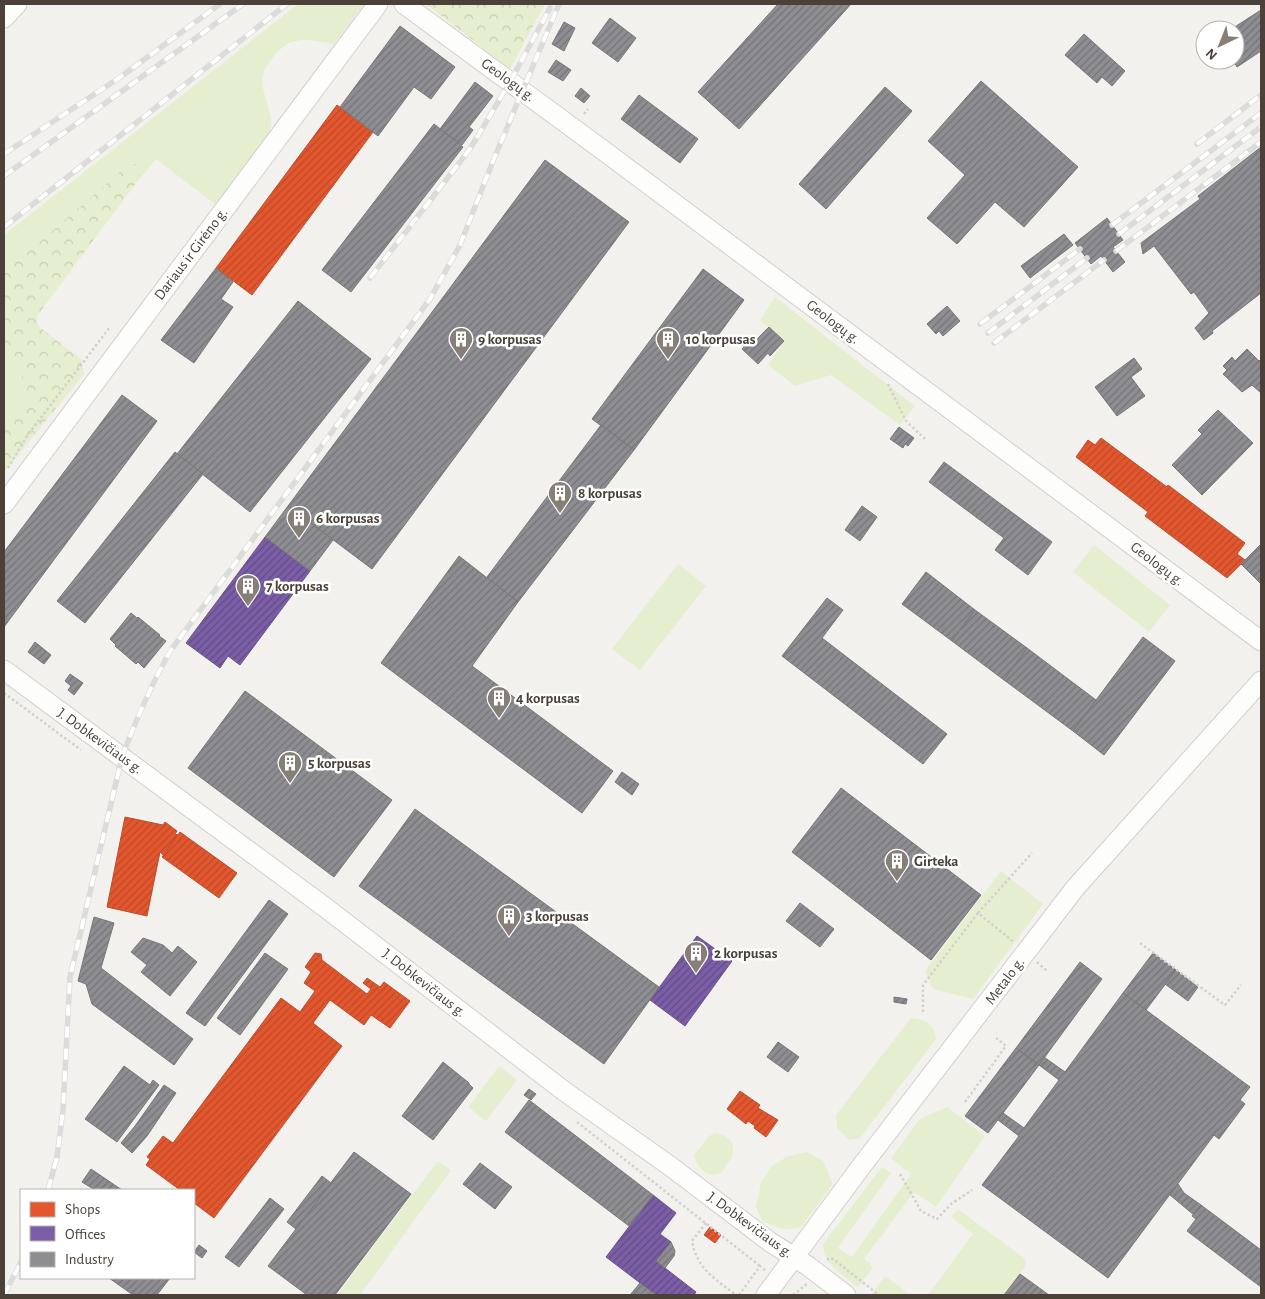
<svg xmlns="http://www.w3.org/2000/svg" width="1265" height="1299" viewBox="0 0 1265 1299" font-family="'Alegreya Sans',sans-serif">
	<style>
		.green { fill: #e5eece }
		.forest { fill: url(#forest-crowns) }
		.shops { fill: url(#shops-hatch); stroke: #b65031 }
		.offices { fill: url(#offices-hatch); stroke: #6d5586 }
		.industry { fill: url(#industry-hatch); stroke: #797677 }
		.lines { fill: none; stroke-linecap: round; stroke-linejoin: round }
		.minor-casing { stroke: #d1cfcb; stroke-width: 21 }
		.path { stroke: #d3d1cc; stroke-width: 2.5; stroke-dasharray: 2.5 2.5; stroke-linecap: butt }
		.minor { stroke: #fdfdfc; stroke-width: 19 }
		.rail-casing { stroke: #dbdbda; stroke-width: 5.5 }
		.rail { stroke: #fff; stroke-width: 4; stroke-dasharray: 11; stroke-linecap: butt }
		.labels { text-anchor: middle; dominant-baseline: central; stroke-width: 5; stroke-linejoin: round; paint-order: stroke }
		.street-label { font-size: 15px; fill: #4b4138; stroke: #fff }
		.poi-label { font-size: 15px; font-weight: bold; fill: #4b4138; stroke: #fff; text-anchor: start }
	</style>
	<defs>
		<pattern id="forest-crowns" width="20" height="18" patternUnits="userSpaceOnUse" patternTransform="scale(1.25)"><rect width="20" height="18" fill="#e5eece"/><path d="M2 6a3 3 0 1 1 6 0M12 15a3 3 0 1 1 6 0" fill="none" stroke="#c6cdb2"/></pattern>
		<pattern id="shops-hatch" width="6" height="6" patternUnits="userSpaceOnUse" patternTransform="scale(1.25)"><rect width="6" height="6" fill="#e4572e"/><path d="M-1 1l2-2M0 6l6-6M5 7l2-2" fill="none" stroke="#bb4a28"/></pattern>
		<pattern id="offices-hatch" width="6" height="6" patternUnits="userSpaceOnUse" patternTransform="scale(1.25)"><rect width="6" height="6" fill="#7b5ea7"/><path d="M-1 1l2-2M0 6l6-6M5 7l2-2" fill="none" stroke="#624c82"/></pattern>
		<pattern id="industry-hatch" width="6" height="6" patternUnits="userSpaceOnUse" patternTransform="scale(1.25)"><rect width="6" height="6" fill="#8d8d92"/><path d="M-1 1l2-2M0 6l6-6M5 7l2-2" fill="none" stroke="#757578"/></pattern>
	</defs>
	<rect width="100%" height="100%" fill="#f3f1ee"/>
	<g class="green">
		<path d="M298,4H364L334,44C305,40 291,33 271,60C264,69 261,77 263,88C266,104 275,117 269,133L215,204L156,159L137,182L141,172L25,255L14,262L4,263V235Z"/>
		<polygon points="775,297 915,406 900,425 831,375 795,386 768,365 784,341 760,320"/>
		<polygon points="4,341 19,361 27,404 24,416 18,418 4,413"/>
		<polygon points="1094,545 1170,605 1149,632 1073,572"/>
		<polygon points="678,564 706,586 640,670 612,649"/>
		<polygon points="1001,871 1043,904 973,999 933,989 925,971"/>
		<path d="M911,1018C926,1020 934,1023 936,1039L860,1138L849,1140L837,1128L836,1115Z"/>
		<polygon points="499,1066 517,1080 486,1121 468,1107"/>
		<path d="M947,1107L985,1136L936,1207L914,1192L864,1259L871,1264L872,1269L858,1287C842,1274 824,1266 823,1244L882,1167L891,1173L838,1248L852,1257L911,1174L891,1158L920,1119Z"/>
		<path d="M715,1133C733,1136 739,1150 727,1164C725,1167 723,1171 720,1173C707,1179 696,1166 694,1155L709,1136Z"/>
		<path d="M807,1152L823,1161L833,1184L801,1227C784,1231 778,1228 762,1221L756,1207L761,1183L771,1167L788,1156Z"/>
		<polygon points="438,1161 451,1170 360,1295 337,1295"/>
		<polygon points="958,1209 1024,1258 1026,1263 1025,1267 1003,1295 928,1295 973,1234 951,1217"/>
		<polygon points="885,1276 911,1295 871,1295"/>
	</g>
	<g class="forest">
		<polygon points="426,4 545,4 510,69"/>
		<polygon points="129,164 136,164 141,172 137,182 37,316 37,323 42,329 81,359 84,374 4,472 4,413 18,418 24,416 27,404 19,361 4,341 4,263 14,262 25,255"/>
	</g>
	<g class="shops">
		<polygon points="337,105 373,132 252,295 216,268"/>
		<polygon points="1101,438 1167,487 1168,485 1245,543 1237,554 1245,560 1227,578 1145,516 1148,512 1076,457 1088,440 1095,445"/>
		<polygon points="125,817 163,825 165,822 177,831 175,834 178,835 163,855 160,852 147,916 107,907"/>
		<polygon points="180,832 237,873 219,898 162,857"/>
		<polygon points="315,953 321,954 322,960 367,994 371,989 363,983 367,978 380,987 384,982 410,1001 390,1028 371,1015 364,1025 330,1000 313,1023 342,1046 214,1218 194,1203 194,1190 188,1188 187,1190 180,1190 146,1165 150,1159 147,1157 163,1136 173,1143 281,998 300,1012 315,991 304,983 311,972 305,967"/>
		<polygon points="740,1091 760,1105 758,1108 778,1120 766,1137 754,1128 755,1126 748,1121 746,1124 727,1109"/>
		<polygon points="710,1227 721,1235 715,1243 704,1235"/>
	</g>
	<g class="offices">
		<polygon points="265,537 310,571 240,665 228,656 220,668 186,643"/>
		<polygon points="697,936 732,961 685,1026 650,1000"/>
		<polygon points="653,1195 676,1213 660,1234 671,1242 656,1261 696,1292 694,1295 656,1295 606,1257"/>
	</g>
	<g class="industry">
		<polygon points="778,4 851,4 739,129 698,92"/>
		<polygon points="1261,10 1261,51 1237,67 1233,60 1235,60 1235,30 1230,30"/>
		<polygon points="610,18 636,38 618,62 592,43"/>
		<polygon points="564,22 575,28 564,51 552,44"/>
		<polygon points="400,26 455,67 431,99 414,87 378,136 340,107"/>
		<polygon points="1084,34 1125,71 1112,86 1102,77 1097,83 1065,55"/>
		<polygon points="556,60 571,70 563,81 548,72"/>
		<polygon points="981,81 1078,167 1024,227 995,202 957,244 927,218 965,175 928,141"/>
		<polygon points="475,82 493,96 469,127 473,130 462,145 440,129"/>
		<polygon points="885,87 912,111 826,209 799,184"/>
		<polygon points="581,88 590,96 584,103 575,96"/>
		<polygon points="639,95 698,139 680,163 621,119"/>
		<polygon points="434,124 463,147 351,292 322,270"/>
		<polygon points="1261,147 1261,293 1212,331 1213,333 1204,340 1195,328 1209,313 1194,292 1191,294 1154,246 1143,254 1141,243 1200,199 1198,196"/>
		<polygon points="545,160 629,222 372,569 288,506"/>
		<polygon points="1107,218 1123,240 1113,247 1125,262 1113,272 1101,256 1091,264 1075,243"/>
		<polygon points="1064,234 1073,245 1030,278 1021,266"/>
		<polygon points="216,268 233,282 221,299 233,307 194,363 161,340"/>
		<polygon points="703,269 744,300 634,450 592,419"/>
		<polygon points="298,301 371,359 250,512 177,454"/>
		<polygon points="947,306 960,321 943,336 939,331 936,334 927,324"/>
		<polygon points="769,327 784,341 770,356 768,353 758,364 742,349 752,338 755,341"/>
		<polygon points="1247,349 1259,361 1261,359 1261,393 1252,385 1242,392 1223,374 1227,370 1223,366 1232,357 1235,361"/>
		<polygon points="1134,358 1142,369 1131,377 1145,396 1117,416 1095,387"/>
		<polygon points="122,395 157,421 4,627 4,552"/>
		<polygon points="1218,410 1253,443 1202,495 1172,465 1202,434 1198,430"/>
		<polygon points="601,425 634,450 518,602 487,577"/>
		<polygon points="899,427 914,438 908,446 905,444 903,448 890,439"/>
		<polygon points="175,452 203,474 85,623 57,601"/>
		<polygon points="944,462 1052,542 1028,575 995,550 1004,538 929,482"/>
		<polygon points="288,506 333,540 310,571 265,537"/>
		<polygon points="862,506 877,517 860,541 845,530"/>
		<polygon points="1260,545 1261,546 1261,584 1241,564"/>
		<polygon points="459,556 518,602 472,666 613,771 582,813 381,663"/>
		<polygon points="926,572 975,610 952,641 902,604"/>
		<polygon points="827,598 843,610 822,638 947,734 923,764 782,656"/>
		<polygon points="975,610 1027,648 1004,680 952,641"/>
		<polygon points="131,613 137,618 138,617 160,635 159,636 166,641 144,668 138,662 136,664 115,646 116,645 110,639"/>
		<polygon points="1143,637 1175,661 1104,755 1073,731"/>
		<polygon points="35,642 51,655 44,664 28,652"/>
		<polygon points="1027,648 1096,700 1073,731 1004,680"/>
		<polygon points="70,674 83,683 74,695 68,690 71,686 65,681"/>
		<polygon points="245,691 392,800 334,877 188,768"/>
		<polygon points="622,772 639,784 632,795 615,782"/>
		<polygon points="841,788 981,895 931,960 792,852"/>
		<polygon points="415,809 659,987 604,1064 359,886"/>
		<polygon points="269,900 288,914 205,1026 186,1013"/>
		<polygon points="800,903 834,929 820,947 786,921"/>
		<polygon points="94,917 114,923 101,968 193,1039 174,1065 92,1004 86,984 78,981"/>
		<polygon points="143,938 163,945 172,953 178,946 197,962 170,996 141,972 147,965 131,952"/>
		<polygon points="265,953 288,969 240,1035 217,1018"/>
		<polygon points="1153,953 1176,970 1146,1010 1123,993"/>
		<polygon points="1080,962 1102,979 1039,1065 1016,1048"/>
		<polygon points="1176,970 1198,987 1188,1001 1165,984"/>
		<polygon points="1123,993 1250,1087 1240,1100 1245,1104 1219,1139 1214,1135 1108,1278 982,1185 1019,1136 998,1120 1003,1113 1024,1128 1059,1080 1039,1065 1044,1057 1065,1072"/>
		<polygon points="894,997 907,999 906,1004 894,1002"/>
		<polygon points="778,1042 799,1057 788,1072 767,1057"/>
		<polygon points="1016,1048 1039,1065 988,1133 965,1116"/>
		<polygon points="443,1062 469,1083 469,1084 473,1088 433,1140 402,1116"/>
		<polygon points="124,1066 150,1085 153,1080 159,1085 117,1142 85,1119"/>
		<polygon points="164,1085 176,1093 147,1136 132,1153 121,1143 135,1126"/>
		<polygon points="529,1089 536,1094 531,1100 524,1095"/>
		<polygon points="529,1100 653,1195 629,1226 505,1132"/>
		<polygon points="354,1152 411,1194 335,1295 307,1295 268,1266"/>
		<polygon points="480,1163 512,1187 495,1209 463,1184"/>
		<polygon points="91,1169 122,1190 95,1190 82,1182"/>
		<polygon points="322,1176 331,1183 296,1229 287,1222"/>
		<polygon points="1178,1184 1184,1193 1201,1205 1194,1215 1170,1195"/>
		<polygon points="270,1198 284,1209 239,1267 225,1257"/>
		<polygon points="1201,1205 1261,1250 1261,1287 1187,1231 1196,1219 1192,1216"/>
		<polygon points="671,1242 675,1251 674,1256 665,1268 656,1261"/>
		<polygon points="199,1245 207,1251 202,1258 194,1252"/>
		<polygon points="1020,1274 1049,1295 1004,1295"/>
		<polygon points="109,1278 170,1278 157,1295 133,1295"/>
		<polygon points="640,1283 656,1295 630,1295"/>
	</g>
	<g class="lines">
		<g class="minor-casing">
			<g id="minor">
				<polyline points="404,4 600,148 1261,641"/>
				<polyline points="4,18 17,4"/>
				<polyline points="4,504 378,4"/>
				<polyline points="4,670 326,908 564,1091 670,1166 770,1242 808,1266 846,1295"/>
				<polyline points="766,1295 860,1168 1076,887 1261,681"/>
			</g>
		</g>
		<g class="path">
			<polyline points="584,114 588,109"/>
			<polyline points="888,384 906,421 925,439"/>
			<polyline points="8,468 27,436 110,327"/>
			<polyline points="4,693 81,750"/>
			<polyline points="978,913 1032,853"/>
			<polyline points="1140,943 1225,1005 1241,985"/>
			<polyline points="1037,962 1047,971"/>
			<polyline points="923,1012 923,985 978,913 1014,942"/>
			<polyline points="965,1102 1006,1046 996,1038"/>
			<polyline points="577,1122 760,1266"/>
			<polyline points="900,1174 921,1211 937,1219 951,1204 972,1190"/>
			<path d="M706,1223L692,1241C697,1269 715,1279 736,1295"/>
			<polyline points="827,1260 829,1258 833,1259 879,1295"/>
			<polyline points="739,1295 760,1266 766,1271"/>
			<polyline points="793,1295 807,1284"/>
		</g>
		<use href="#minor" class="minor"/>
		<g class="rail-casing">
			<g id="rail">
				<polyline points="1197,144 1261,95"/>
				<polyline points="4,154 119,78 220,4"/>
				<polyline points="4,176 243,4"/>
				<polyline points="1112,225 1261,113"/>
				<polyline points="4,227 287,4"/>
				<polyline points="1119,234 1261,127"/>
				<polyline points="1116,251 1261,142"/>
				<polyline points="370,278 470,149 510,82 550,8"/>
				<polyline points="980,324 1080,249"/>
				<polyline points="988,333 1087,258"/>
				<polyline points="994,343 1104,260"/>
				<path d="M48,1190L57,1157L63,1110L70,977L122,757C136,720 152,683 171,650L430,299L460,245L493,161L559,4"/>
				<polyline points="4,1295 21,1262"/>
			</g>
		</g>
		<use href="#rail" class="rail"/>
	</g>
	<defs>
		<g id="building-pin" transform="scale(1.25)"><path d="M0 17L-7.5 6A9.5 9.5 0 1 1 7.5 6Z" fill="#867f78" stroke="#fff"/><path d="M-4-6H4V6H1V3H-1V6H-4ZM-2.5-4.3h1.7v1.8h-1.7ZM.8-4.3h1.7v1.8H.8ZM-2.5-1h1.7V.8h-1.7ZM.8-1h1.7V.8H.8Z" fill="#fff"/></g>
	</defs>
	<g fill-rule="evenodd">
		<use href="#building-pin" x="461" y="339"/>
		<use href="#building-pin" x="668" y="339"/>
		<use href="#building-pin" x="560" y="493"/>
		<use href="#building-pin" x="299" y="518"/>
		<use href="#building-pin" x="248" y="586"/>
		<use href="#building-pin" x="499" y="698"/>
		<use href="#building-pin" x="290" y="763"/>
		<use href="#building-pin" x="897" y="861"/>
		<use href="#building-pin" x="509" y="916"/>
		<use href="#building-pin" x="696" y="953"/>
	</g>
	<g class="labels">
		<g class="street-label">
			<text transform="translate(508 80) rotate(36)">Geologų g.</text>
			<text transform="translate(191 254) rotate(-53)">Dariaus ir Girėno g.</text>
			<text transform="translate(833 322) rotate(37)">Geologų g.</text>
			<text transform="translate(1157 564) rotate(37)">Geologų g.</text>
			<text transform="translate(100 741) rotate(36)">J. Dobkevičiaus g.</text>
			<text transform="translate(1005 981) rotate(-53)">Metalo g.</text>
			<text transform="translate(424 983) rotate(38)">J. Dobkevičiaus g.</text>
			<text transform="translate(750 1225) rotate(36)">J. Dobkevičiaus g.</text>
		</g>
		<g class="poi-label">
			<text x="478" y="339">9 korpusas</text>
			<text x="686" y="339">10 korpusas</text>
			<text x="578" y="493">8 korpusas</text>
			<text x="316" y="518">6 korpusas</text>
			<text x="266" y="586">7 korpusas</text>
			<text x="516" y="698">4 korpusas</text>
			<text x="308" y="763">5 korpusas</text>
			<text x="914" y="861">Girteka</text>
			<text x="526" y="916">3 korpusas</text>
			<text x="714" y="953">2 korpusas</text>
		</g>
	</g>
	<rect width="1265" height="1299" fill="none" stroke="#4b4138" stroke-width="10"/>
	<rect x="20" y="1189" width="175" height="90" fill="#ffffff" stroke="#b7b3af"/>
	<rect x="30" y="1202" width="25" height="15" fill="#e4572e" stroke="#b7b3af"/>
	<text x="65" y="1214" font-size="15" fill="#4b4138">Shops</text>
	<rect x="30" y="1226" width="25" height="15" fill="#7b5ea7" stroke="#b7b3af"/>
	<text x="65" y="1239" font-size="15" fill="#4b4138">Offices</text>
	<rect x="30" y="1252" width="25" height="15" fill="#8d8d92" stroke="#b7b3af"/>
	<text x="65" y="1264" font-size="15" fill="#4b4138">Industry</text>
	<g transform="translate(1220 45) rotate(223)"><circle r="24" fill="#ffffff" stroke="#b7b3af"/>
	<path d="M0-4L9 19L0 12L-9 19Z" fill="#867f78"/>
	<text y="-8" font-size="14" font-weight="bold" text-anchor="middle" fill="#4b4138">N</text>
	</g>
</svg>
